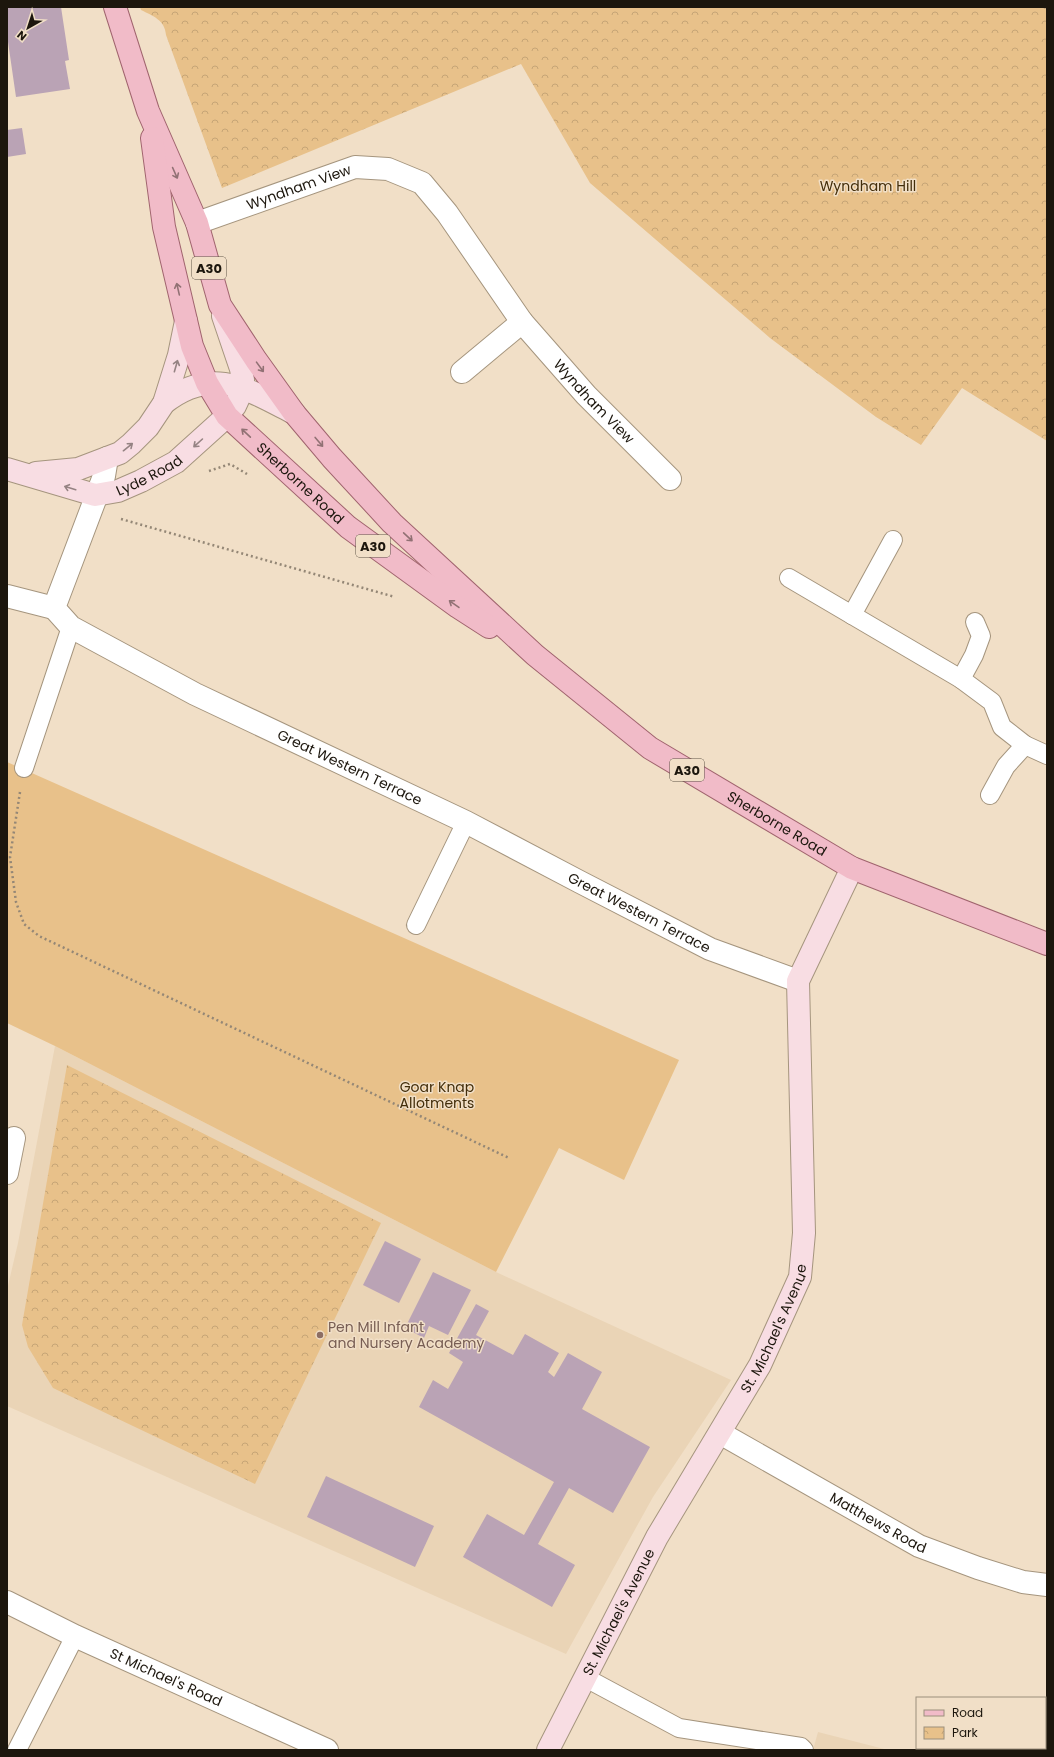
<svg xmlns="http://www.w3.org/2000/svg" width="1054" height="1757" viewBox="0 0 1054 1757" font-family="Poppins,sans-serif">
	<style>
		.built { fill: #ead4b6 }
		.park { fill: url(#park-crowns) }
		.garden { fill: #e8c18a }
		.building { fill: #baa3b5 }
		.lines { fill: none; stroke-linecap: round; stroke-linejoin: round }
		.lane-casing { stroke: #a5957e; stroke-width: 20 }
		.street-casing { stroke: #a5957e; stroke-width: 24 }
		.secondary-casing { stroke: #a5957e; stroke-width: 24 }
		.primary-casing { stroke: #a0646e; stroke-width: 24 }
		.path { stroke: #948776; stroke-width: 2.5; stroke-dasharray: 2 3; stroke-linecap: butt }
		.lane { stroke: #fff; stroke-width: 18 }
		.street { stroke: #fff; stroke-width: 22 }
		.secondary { stroke: #f8dde3; stroke-width: 22 }
		.primary { stroke: #f1bbc8; stroke-width: 22 }
		.oneway { stroke: #917174 }
		.oneway2 { stroke: #958383 }
		.education-dot { fill: #8d6e63; stroke: #f1dfc7; stroke-width: 1.5 }
		.labels { text-anchor: middle; dominant-baseline: central; stroke-width: 3; stroke-linejoin: round; paint-order: stroke }
		.shield { fill: #f1dfc7; stroke: #5c5245; stroke-width: 1 }
		.shield-label { font-size: 13px; font-weight: bold; fill: #1c160d }
		.park-label { font-size: 14px; fill: #432e0b; stroke: #f1dfc7 }
		.street-label { font-size: 14px; fill: #1c160d; stroke: #f1dfc7 }
		.education-label { font-size: 14px; fill: #785e54; stroke: #f1dfc7; text-anchor: start }
	</style>
	<defs>
		<pattern id="park-crowns" width="20" height="18" patternUnits="userSpaceOnUse"><rect width="20" height="18" fill="#e8c18a"/><path d="M2 6a3 3 0 1 1 6 0M12 15a3 3 0 1 1 6 0" fill="none" stroke="#c6a576"/></pattern>
	</defs>
	<rect width="100%" height="100%" fill="#f1dfc7"/>
	<g class="built">
		<polygon points="55,1046 496,1272 731,1380 653,1497 566,1654 7,1406 7,1290 18,1243"/>
		<polygon points="818,1732 888,1750 813,1750"/>
	</g>
	<g class="park">
		<path d="M140,7H1047V441L962,388L921,445L876,417L770,338L590,183L521,64L222,188L166,35C165,20 153,16 141,10Z"/>
		<polygon points="67,1065 381,1223 255,1484 53,1388 28,1347 22,1325"/>
	</g>
	<polygon class="garden" points="7,762 679,1060 624,1180 559,1148 496,1272 55,1046 7,1023"/>
	<g class="building">
		<polygon points="7,7 61,7 69,60 65,61 70,89 16,97 7,35"/>
		<polygon points="22,128 26,154 7,157 7,130"/>
		<polygon points="385,1241 421,1259 399,1303 363,1285"/>
		<polygon points="433,1272 471,1290 448,1335 429,1326 424,1338 405,1328"/>
		<polygon points="476,1304 489,1311 476,1335 513,1355 525,1334 559,1353 548,1372 554,1377 568,1353 602,1372 582,1409 650,1447 613,1513 569,1488 538,1544 575,1565 552,1607 463,1557 487,1514 524,1535 554,1482 419,1407 433,1380 448,1389 463,1362 449,1353"/>
		<polygon points="326,1476 434,1526 415,1567 307,1517"/>
	</g>
	<g class="lines">
		<g class="lane-casing">
			<g id="lane">
				<polyline points="789,578 961,679 992,702 1002,727 1025,745 1047,755"/>
				<polyline points="852,615 893,540"/>
				<polyline points="961,679 974,655 981,636 975,622"/>
				<polyline points="24,768 71,627"/>
				<polyline points="990,795 1006,766 1025,745"/>
				<polyline points="416,925 466,822"/>
				<polyline points="584,1677 679,1728 801,1747 804,1750"/>
				<polyline points="17,1750 75,1636"/>
			</g>
		</g>
		<g class="street-casing">
			<g id="street">
				<path id="s1" d="M197,223L355,167L388,169L422,183L447,213L522,322L586,395L670,479"/>
				<polyline points="462,372 522,322"/>
				<path id="s2" d="M107,458L104,476L54,608L71,627L195,694L466,822L580,882L710,949L798,981"/>
				<polyline points="7,596 54,608"/>
				<polyline points="7,1173 14,1138"/>
				<path id="s3" d="M720,1433L919,1546L978,1568L1023,1582L1047,1585"/>
				<path id="s4" d="M7,1602L75,1636L327,1750"/>
			</g>
		</g>
		<g class="secondary-casing">
			<g id="secondary">
				<path d="M164,403C212,365 247,389 294,413"/>
				<path id="s5" d="M7,469L95,495L118,491L141,481L176,462L227,416L235,406L241,393L243,380L241,369L223,316"/>
				<polyline points="36,473 78,469 120,453 131,444 148,427 164,403 179,355 186,321"/>
				<path id="s6" d="M548,1750L657,1537L760,1365L800,1277L804,1233L798,981L852,868"/>
			</g>
		</g>
		<g class="primary-casing">
			<g id="primary">
				<path id="s7" d="M115,7L148,111L197,223L220,305L256,360L294,413L332,458L392,523L535,655L650,748L852,868L1047,944"/>
				<path id="s8" d="M152,138L164,227L192,346L207,383L227,416L348,527L458,607L489,627"/>
			</g>
		</g>
		<g class="path">
			<polyline points="1044,7 1047,8"/>
			<polyline points="209,471 230,464 247,474"/>
			<polyline points="121,519 395,597"/>
			<polyline points="20,792 10,857 16,902 24,924 39,936 509,1158"/>
		</g>
		<use href="#lane" class="lane"/>
		<use href="#street" class="street"/>
		<use href="#secondary" class="secondary"/>
		<use href="#primary" class="primary"/>
	</g>
	<defs><path id="oneway-shaft" d="M-6 0H5M1.5-3L5.5 0L1.5 3" fill="none" stroke-width="1.6" stroke-linecap="round" stroke-linejoin="round"/></defs>
	<g class="oneway">
		<use href="#oneway-shaft" transform="translate(175 173) rotate(66)"/>
		<use href="#oneway-shaft" transform="translate(178 289) rotate(-103)"/>
		<use href="#oneway-shaft" transform="translate(260 367) rotate(54)"/>
		<use href="#oneway-shaft" transform="translate(246 433) rotate(-137)"/>
		<use href="#oneway-shaft" transform="translate(319 442) rotate(50)"/>
		<use href="#oneway-shaft" transform="translate(408 537) rotate(43)"/>
		<use href="#oneway-shaft" transform="translate(454 604) rotate(-145)"/>
	</g>
	<g class="oneway2">
		<use href="#oneway-shaft" transform="translate(176 366) rotate(-74)"/>
		<use href="#oneway-shaft" transform="translate(198 443) rotate(138)"/>
		<use href="#oneway-shaft" transform="translate(128 447) rotate(-39)"/>
		<use href="#oneway-shaft" transform="translate(70 488) rotate(-163)"/>
	</g>
	<circle class="education-dot" cx="320" cy="1335" r="4"/>
	<g class="labels">
		<g class="shield">
			<rect x="192" y="257" width="34" height="22" rx="3"/>
			<rect x="356" y="535" width="34" height="22" rx="3"/>
			<rect x="670" y="759" width="34" height="22" rx="3"/>
		</g>
		<g class="shield-label">
			<text x="209" y="268">A30</text>
			<text x="373" y="546">A30</text>
			<text x="687" y="770">A30</text>
		</g>
		<g class="park-label">
			<text x="868" y="186">Wyndham Hill</text>
			<text x="437" y="1087">Goar Knap<tspan x="437" dy="16">Allotments</tspan></text>
		</g>
		<g class="street-label">
			<text stroke="none"><textPath href="#s1" startOffset="108">Wyndham View</textPath></text>
			<text stroke="none"><textPath href="#s1" startOffset="516">Wyndham View</textPath></text>
			<text stroke="none"><textPath href="#s5" startOffset="150">Lyde Road</textPath></text>
			<text stroke="none"><textPath href="#s8" startOffset="390">Sherborne Road</textPath></text>
			<text stroke="none"><textPath href="#s2" startOffset="497">Great Western Terrace</textPath></text>
			<text stroke="none"><textPath href="#s7" startOffset="1085">Sherborne Road</textPath></text>
			<text stroke="none"><textPath href="#s2" startOffset="821">Great Western Terrace</textPath></text>
			<text stroke="none"><textPath href="#s6" startOffset="479">St. Michael's Avenue</textPath></text>
			<text stroke="none"><textPath href="#s3" startOffset="182">Matthews Road</textPath></text>
			<text stroke="none"><textPath href="#s6" startOffset="155">St. Michael's Avenue</textPath></text>
			<text stroke="none"><textPath href="#s4" startOffset="176">St Michael's Road</textPath></text>
		</g>
		<g class="education-label">
			<text x="328" y="1327">Pen Mill Infant<tspan x="328" dy="16">and Nursery Academy</tspan></text>
		</g>
	</g>
	<rect width="1054" height="1757" fill="none" stroke="#1c160d" stroke-width="16"/>
	<rect x="916" y="1697" width="130" height="52" fill="#f1dfc7" stroke="#9c8f7d"/>
	<rect x="924" y="1710" width="20" height="6" fill="#f1bbc8" stroke="#9c8f7d"/>
	<text x="952" y="1717" font-size="12" fill="#1c160d">Road</text>
	<rect x="924" y="1727" width="20" height="12" fill="url(#park-crowns)" stroke="#9c8f7d"/>
	<text x="952" y="1737" font-size="12" fill="#1c160d">Park</text>
	<g transform="translate(28 28) rotate(219)" stroke="#f1dfc7" stroke-width="3" paint-order="stroke">
	<path d="M0-3L7 15L0 10L-7 15Z" fill="#1c160d"/>
	<text y="-6" font-size="11" font-weight="bold" text-anchor="middle" fill="#1c160d">N</text>
	</g>
</svg>
